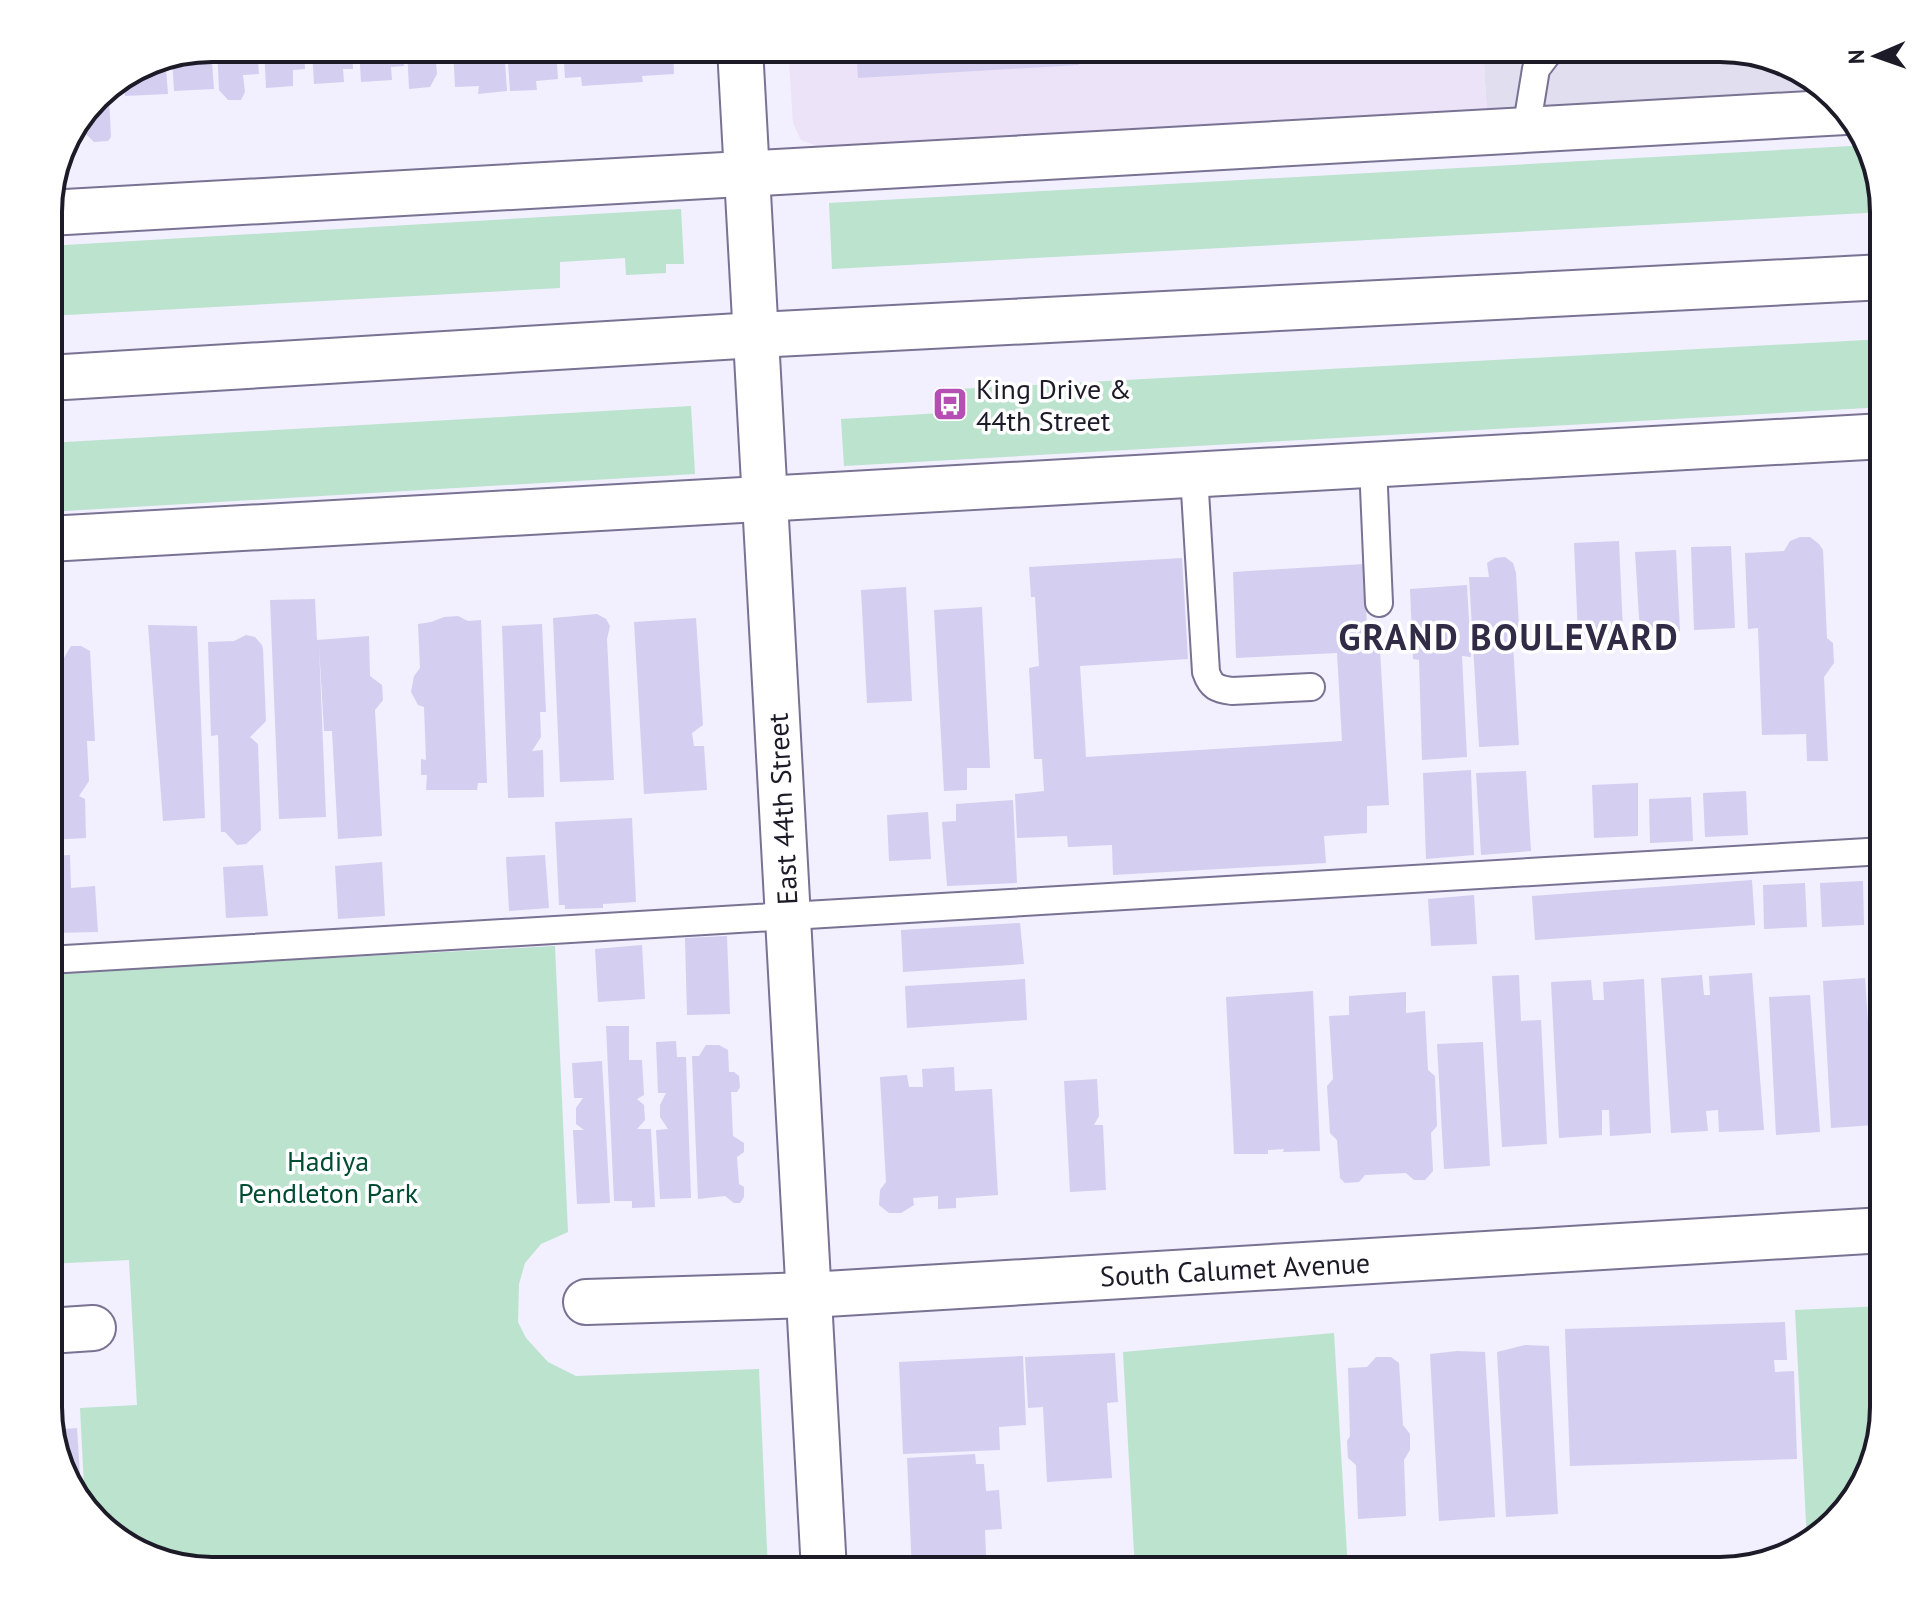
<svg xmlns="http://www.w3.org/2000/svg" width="1932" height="1619" viewBox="0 0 1932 1619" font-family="'PT Sans',sans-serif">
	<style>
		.built { fill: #e1def0 }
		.education { fill: #ece3f8 }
		.green { fill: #bbe3ce }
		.building { fill: #d4cef1 }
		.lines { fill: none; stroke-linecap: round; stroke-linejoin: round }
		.lane-casing { stroke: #797293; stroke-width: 30 }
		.street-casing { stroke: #797293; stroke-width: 48 }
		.secondary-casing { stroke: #797293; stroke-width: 48 }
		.lane { stroke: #fff; stroke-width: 26 }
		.street { stroke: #fff; stroke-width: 44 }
		.secondary { stroke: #fff; stroke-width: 44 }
		.labels { text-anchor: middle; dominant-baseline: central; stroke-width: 7; stroke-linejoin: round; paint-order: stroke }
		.poi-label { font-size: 28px; fill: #1d1b28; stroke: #fff; text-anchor: start }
		.street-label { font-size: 28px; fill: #1d1b28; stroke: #fff }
		.park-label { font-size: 28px; fill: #004c32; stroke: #fff }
		.district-label { font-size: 36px; font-weight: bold; letter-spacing: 2px; fill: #312b46; stroke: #fff }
		.rim { fill: none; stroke: #1d1b28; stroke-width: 4 }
	</style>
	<rect width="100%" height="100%" fill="#f2effe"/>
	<polygon class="built" points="1483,48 1721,48 1783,60 1829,89 1831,92 1487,113"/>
	<polygon class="education" points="788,48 1483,48 1487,113 817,146 801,140 793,123"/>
	<g class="green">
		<polygon points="1869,145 1871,149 1884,212 832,269 829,203"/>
		<polygon points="681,209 684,264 666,264 666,273 626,275 625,258 560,262 560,288 48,316 48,246"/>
		<polygon points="1884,339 1884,407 844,466 841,419 959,412 959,389"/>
		<polygon points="691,406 695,474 48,512 48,443"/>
		<polygon points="555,946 568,1232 541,1244 525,1263 519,1284 518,1322 526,1338 548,1362 576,1376 759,1369 768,1571 211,1571 149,1559 103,1530 85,1506 80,1408 137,1405 129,1260 48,1264 48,973"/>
		<polygon points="1884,1306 1884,1408 1872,1470 1843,1516 1807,1541 1795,1310"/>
		<polygon points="1334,1333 1348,1571 1135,1571 1123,1352"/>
	</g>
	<g class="building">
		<polygon points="211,48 214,89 174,91 172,56"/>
		<polygon points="217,48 257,48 259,74 243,75 245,92 241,100 228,100 219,90"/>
		<polygon points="264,48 304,48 305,69 293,70 293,86 266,88"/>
		<polygon points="312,48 352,48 353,69 343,69 344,82 314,84"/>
		<polygon points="359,48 403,48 404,66 391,67 392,80 361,82"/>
		<polygon points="407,48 445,48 446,61 436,62 437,74 430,87 409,89"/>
		<polygon points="453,48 504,48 507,91 478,94 479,86 455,87"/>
		<polygon points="507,48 556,48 558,79 536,81 537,90 510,91"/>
		<polygon points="563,48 673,48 674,74 642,76 643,82 582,86 581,77 565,78"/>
		<polygon points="856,48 1078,48 1079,65 858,78"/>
		<polygon points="165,57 168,94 125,96 124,76 149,60"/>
		<polygon points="118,80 119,83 109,97 111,137 108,141 94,142 85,133 85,125 75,126 103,89"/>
		<polygon points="1800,537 1810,537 1819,544 1823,550 1827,638 1833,643 1834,663 1824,677 1828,761 1807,761 1806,734 1762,735 1758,628 1748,629 1745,553 1784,551 1790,541"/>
		<polygon points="1619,541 1623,632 1578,635 1574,543"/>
		<polygon points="1731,546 1735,628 1694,630 1691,547"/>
		<polygon points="1676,550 1680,631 1640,633 1635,552"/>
		<polygon points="1505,557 1513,563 1516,573 1520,643 1513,644 1519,745 1479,747 1469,577 1489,577 1487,563 1495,558"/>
		<polygon points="1182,558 1188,659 1080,666 1086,757 1342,741 1337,653 1236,658 1233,572 1364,564 1368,650 1380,650 1389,805 1367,806 1367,833 1324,836 1326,863 1113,875 1112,845 1068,847 1067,836 1017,838 1015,794 1044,791 1042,759 1034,759 1029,668 1039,666 1035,597 1031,597 1029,567"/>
		<polygon points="1467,585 1471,657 1462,656 1467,757 1422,760 1419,660 1413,659 1410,589"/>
		<polygon points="906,587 912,701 867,703 861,590"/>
		<polygon points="315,599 317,640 369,636 370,676 382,685 383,700 375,710 382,836 338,839 332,731 324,731 319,646 326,817 279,819 270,600"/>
		<polygon points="982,607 990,768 967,768 967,790 944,791 934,610"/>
		<polygon points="597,614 606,619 610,626 607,639 614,780 560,782 553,618"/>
		<polygon points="458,616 468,621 481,620 487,783 478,783 477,790 426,790 427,775 421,775 421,759 426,760 424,707 418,705 411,692 414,676 420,668 418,624 431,622 444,617"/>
		<polygon points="696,618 703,725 692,733 694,746 704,746 707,790 644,794 634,622"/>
		<polygon points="542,624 546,712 540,712 541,737 532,751 543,750 544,797 508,798 502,626"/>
		<polygon points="148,625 197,626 205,818 163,821"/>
		<polygon points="246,635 255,637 262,645 263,649 266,721 250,737 258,744 261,830 246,844 237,845 225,832 221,832 218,735 211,736 208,642 234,641"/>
		<polygon points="71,646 81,646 90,651 95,741 87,741 89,781 79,796 85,799 86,838 48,840 48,759 51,759 50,744 48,744 48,658 64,658"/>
		<polygon points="1471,770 1474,855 1426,859 1423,773"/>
		<polygon points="1526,771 1531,851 1481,855 1476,773"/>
		<polygon points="1638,783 1638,836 1594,838 1592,785"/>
		<polygon points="1746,791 1748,835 1705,837 1703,793"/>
		<polygon points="1691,797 1693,841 1650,843 1649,799"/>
		<polygon points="1013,800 1017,883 947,886 942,822 956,821 956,804"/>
		<polygon points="928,812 931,859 889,861 887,815"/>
		<polygon points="632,818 636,902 603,904 603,908 565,909 565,905 559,905 555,822"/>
		<polygon points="70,855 71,888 95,886 98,932 53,933 48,856"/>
		<polygon points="545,855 549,908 509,911 506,857"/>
		<polygon points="382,862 385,916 338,919 335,866"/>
		<polygon points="263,865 268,916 226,918 223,867"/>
		<polygon points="1752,880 1755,925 1535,940 1532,896"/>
		<polygon points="1863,881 1864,925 1822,927 1820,883"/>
		<polygon points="1805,883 1807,927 1764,929 1763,885"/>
		<polygon points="1474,895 1477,944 1431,946 1428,899"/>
		<polygon points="1020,923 1024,964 903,972 901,930"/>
		<polygon points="727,936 730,1014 687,1015 685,938"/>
		<polygon points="642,945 645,999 598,1002 595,949"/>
		<polygon points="1752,973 1764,1130 1719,1132 1718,1110 1706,1111 1708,1131 1671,1133 1661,978 1702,975 1704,995 1710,995 1709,976"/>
		<polygon points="1519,975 1521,1021 1541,1020 1547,1144 1502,1147 1492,976"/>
		<polygon points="1865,978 1875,1125 1831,1128 1823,981"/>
		<polygon points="1025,979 1027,1020 907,1028 905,986"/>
		<polygon points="1644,979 1651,1133 1610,1136 1609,1110 1602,1110 1602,1135 1559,1138 1551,982 1591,980 1593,1000 1604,1000 1603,982"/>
		<polygon points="1313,991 1320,1151 1283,1152 1284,1149 1268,1150 1268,1154 1234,1154 1226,997"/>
		<polygon points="1406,992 1406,1013 1425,1011 1428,1070 1435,1076 1437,1126 1431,1133 1433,1171 1425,1180 1414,1180 1406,1173 1365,1175 1359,1182 1345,1183 1340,1178 1337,1140 1330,1133 1327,1086 1333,1079 1329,1016 1349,1015 1349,996"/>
		<polygon points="1810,995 1820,1132 1776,1135 1769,997"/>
		<polygon points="606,1026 629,1026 629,1060 642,1060 644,1095 637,1099 644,1105 645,1120 637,1129 651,1129 655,1207 632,1208 632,1201 614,1201"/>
		<polygon points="676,1041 677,1057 686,1057 691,1198 660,1199 656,1130 668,1129 660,1117 660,1105 666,1093 658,1093 656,1042"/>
		<polygon points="1483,1042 1490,1166 1444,1169 1437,1044"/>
		<polygon points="706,1045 719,1045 728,1050 729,1072 734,1072 739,1076 740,1087 737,1092 731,1092 733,1136 744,1143 744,1152 737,1157 739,1184 744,1187 744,1197 740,1203 734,1203 725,1196 698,1199 692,1056 699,1056"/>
		<polygon points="602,1061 610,1203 577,1204 573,1130 584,1130 576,1124 576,1108 583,1098 574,1098 572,1063"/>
		<polygon points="954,1067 955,1091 992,1089 998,1195 956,1198 956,1208 938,1209 938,1196 913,1198 914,1205 901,1213 889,1213 879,1205 880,1190 886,1182 880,1077 907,1075 909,1087 923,1087 922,1069"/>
		<polygon points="1097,1079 1099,1116 1094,1125 1103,1125 1106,1190 1070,1192 1064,1081"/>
		<polygon points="1785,1322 1787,1360 1774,1360 1775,1372 1794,1371 1797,1459 1570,1466 1565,1329"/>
		<polygon points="1525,1345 1549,1346 1558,1514 1506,1517 1497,1352"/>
		<polygon points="1457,1351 1485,1352 1495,1517 1439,1521 1430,1354"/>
		<polygon points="1115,1353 1118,1402 1107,1403 1112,1478 1047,1482 1043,1407 1028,1408 1025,1357"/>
		<polygon points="1023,1356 1026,1425 999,1427 1000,1450 903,1454 899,1362"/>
		<polygon points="1376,1357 1391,1357 1399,1363 1403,1425 1410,1434 1410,1450 1404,1460 1406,1516 1358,1519 1356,1465 1348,1458 1347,1441 1350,1436 1348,1368 1367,1367"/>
		<polygon points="77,1428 81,1490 77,1495 65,1479 52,1430"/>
		<polygon points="975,1454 976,1464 984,1464 986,1491 999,1490 1002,1529 985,1530 986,1555 980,1556 981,1568 912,1571 907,1458"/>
	</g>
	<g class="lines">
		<g class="lane-casing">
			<g id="lane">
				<polyline points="1526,130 1536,69 1552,48"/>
				<polyline points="1373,465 1379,603"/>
				<path d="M1194,475L1206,672C1211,687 1217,689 1232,691L1311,687"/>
				<polyline points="48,960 1884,851"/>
			</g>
		</g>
		<g class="street-casing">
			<g id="street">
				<polyline points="740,48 824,1571"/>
				<polyline points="48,213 1845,112"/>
				<polyline points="48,539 1884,436"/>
				<polyline points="586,1302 809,1295 1884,1230"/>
				<polyline points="48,1331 93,1328"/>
			</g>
		</g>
		<g class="secondary-casing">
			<polyline id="secondary" points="48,378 756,335 1884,277"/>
		</g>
		<use href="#lane" class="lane"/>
		<use href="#street" class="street"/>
		<use href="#secondary" class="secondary"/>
	</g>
	<defs>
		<g id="bus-square" transform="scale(1.8)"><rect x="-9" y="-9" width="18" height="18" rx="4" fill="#b54fb3" stroke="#fff"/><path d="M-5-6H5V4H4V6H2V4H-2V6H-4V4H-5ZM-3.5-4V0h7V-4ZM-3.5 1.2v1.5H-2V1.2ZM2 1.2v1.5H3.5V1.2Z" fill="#fff"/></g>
	</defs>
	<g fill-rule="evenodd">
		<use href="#bus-square" x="950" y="404"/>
	</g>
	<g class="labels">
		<g class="poi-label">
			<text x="976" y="388">King Drive &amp;<tspan x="976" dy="32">44th Street</tspan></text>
		</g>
		<g class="street-label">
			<text transform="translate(782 809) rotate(-93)">East 44th Street</text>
			<text transform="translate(1235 1269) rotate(-3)">South Calumet Avenue</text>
		</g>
		<g class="park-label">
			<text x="328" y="1160">Hadiya<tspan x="328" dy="32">Pendleton Park</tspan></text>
		</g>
		<g class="district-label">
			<text x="1509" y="636">GRAND BOULEVARD</text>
		</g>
	</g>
	<path d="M0 0H1932V1619H0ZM212 62H1720A150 150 0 0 1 1870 212V1407A150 150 0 0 1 1720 1557H212A150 150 0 0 1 62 1407V212A150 150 0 0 1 212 62Z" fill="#fff" fill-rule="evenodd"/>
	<path class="rim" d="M212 62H1720A150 150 0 0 1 1870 212V1407A150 150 0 0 1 1720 1557H212A150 150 0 0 1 62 1407V212A150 150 0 0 1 212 62Z"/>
	<g transform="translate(1876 56) rotate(268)" stroke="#ffffff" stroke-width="6" paint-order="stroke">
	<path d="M0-6L14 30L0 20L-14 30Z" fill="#1d1b28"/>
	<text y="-12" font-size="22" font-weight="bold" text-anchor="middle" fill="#1d1b28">N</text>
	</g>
</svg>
